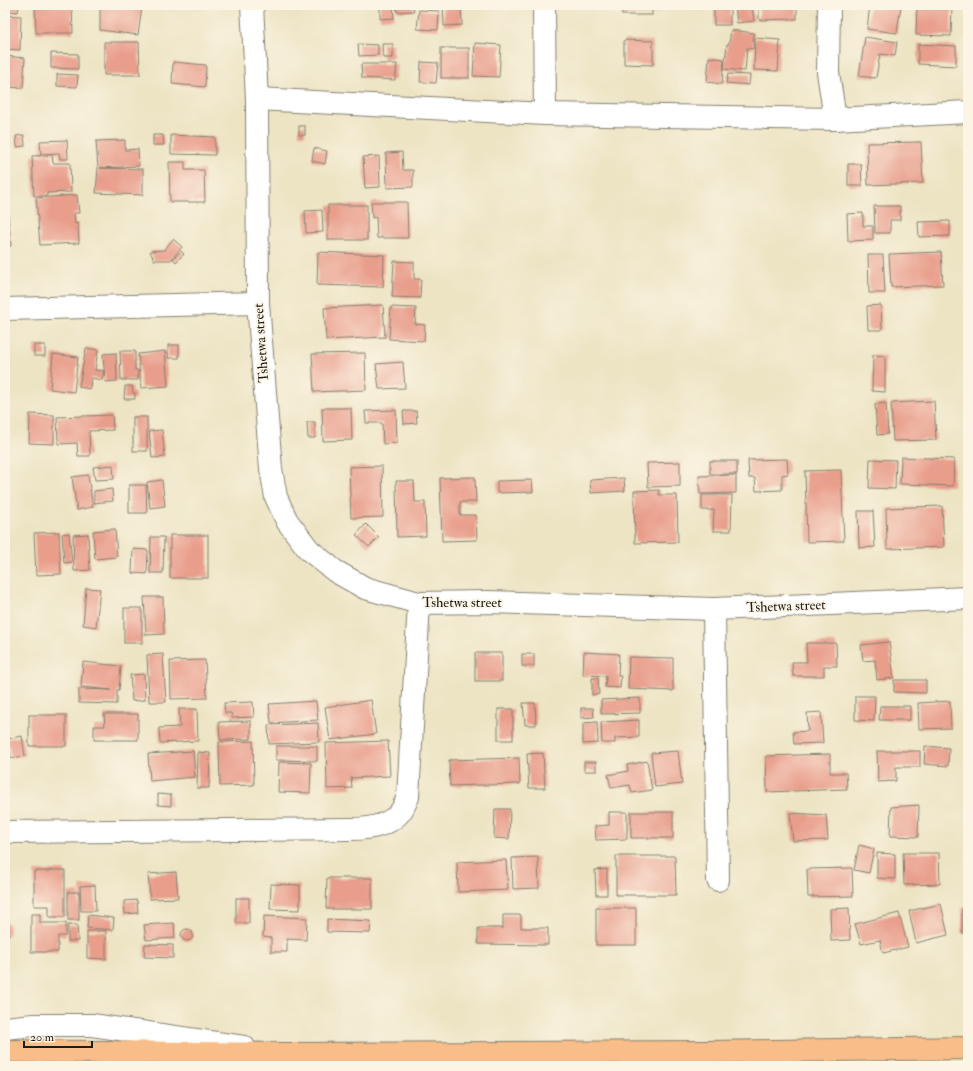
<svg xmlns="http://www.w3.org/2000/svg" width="973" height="1071" viewBox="0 0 973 1071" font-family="'IM FELL Double Pica',serif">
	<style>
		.building { fill: #e99e8c }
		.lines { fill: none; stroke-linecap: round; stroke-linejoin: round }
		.minor-casing { stroke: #848070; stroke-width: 24 }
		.major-casing { stroke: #848070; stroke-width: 24 }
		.minor { stroke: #fff; stroke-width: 22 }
		.major { stroke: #f8bd88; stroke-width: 22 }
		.labels { text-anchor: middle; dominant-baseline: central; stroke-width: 3.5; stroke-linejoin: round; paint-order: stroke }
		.street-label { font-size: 14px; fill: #1c1c1c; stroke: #fcf5e5 }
	</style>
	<rect width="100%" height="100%" fill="#fcf5e5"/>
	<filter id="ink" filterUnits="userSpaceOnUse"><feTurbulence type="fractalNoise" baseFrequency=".025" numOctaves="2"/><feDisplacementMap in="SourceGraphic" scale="8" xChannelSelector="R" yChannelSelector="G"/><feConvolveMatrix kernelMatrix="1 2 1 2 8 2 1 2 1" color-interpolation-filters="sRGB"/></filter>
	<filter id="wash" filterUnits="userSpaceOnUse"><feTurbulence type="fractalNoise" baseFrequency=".012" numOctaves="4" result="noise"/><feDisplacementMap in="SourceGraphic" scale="16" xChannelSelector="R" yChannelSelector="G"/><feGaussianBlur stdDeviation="0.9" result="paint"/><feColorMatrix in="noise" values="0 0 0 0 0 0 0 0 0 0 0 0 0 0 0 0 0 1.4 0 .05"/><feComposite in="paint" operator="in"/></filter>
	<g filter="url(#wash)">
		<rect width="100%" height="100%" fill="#ede4c4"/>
		<g id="blocks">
			<g class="building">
				<polygon points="5,5 19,5 18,12 5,11"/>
				<polygon points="35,5 72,5 73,33 36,33"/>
				<polygon points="100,5 142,7 138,35 100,30"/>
				<polygon points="380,5 393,5 394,18 380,19"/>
				<polygon points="396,5 413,5 414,11 397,12"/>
				<polygon points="443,5 461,5 462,25 444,26"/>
				<rect x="622" y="5" width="30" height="10"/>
				<polygon points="656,5 670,5 670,9 656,10"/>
				<rect x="714" y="5" width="16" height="20"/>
				<polygon points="735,5 752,5 754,21 737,23"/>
				<polygon points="759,5 797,5 797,19 759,20"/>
				<polygon points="870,5 901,5 897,33 867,29"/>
				<polygon points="917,5 952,5 951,36 916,35"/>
				<polygon points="419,10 439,11 438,30 417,29"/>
				<polygon points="5,15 21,16 20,50 5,49"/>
				<polygon points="731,30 754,33 753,49 747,48 745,71 724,69 727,44 729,44"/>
				<polygon points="865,37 897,42 895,56 880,54 876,78 859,76"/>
				<polygon points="755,38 780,40 778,71 754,70"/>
				<polygon points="624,40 653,41 653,65 624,64"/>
				<polygon points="104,42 139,42 140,75 104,75"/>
				<polygon points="475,43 501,45 499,77 473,76"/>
				<polygon points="358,44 378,45 378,55 359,56"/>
				<polygon points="382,44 393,44 393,58 383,58"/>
				<polygon points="918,44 956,46 956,66 918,64"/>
				<rect x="441" y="48" width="28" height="30"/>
				<polygon points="51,53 78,54 78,69 51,68"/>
				<polygon points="5,56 25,58 23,88 5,87"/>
				<polygon points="709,57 724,59 722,84 707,82"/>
				<polygon points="173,62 206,65 205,87 172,84"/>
				<polygon points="421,62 438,63 436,83 420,82"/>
				<polygon points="361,64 397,64 395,80 362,78"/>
				<polygon points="57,74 78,75 77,87 57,86"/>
				<polygon points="728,74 750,75 749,85 726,83"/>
				<rect x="299" y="126" width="6" height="9"/>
				<polygon points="24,135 25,146 17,147 16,136"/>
				<polygon points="153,135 163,135 164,145 153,145"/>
				<polygon points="171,135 215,137 215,155 171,154"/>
				<polygon points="5,139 8,139 9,173 5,173"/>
				<polygon points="67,140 68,159 60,159 59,153 41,154 40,141"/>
				<polygon points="125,140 125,150 138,149 139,166 100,168 143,169 143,195 96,193 98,168 96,141"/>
				<polygon points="921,142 923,183 868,185 867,143"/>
				<polygon points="314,148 327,151 325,164 312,161"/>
				<polygon points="402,152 403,170 413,170 413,187 387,188 386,153"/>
				<polygon points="52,155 53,163 70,163 71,192 47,193 47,196 34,196 32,156"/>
				<polygon points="379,156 380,187 365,188 363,157"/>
				<polygon points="169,162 185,162 185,170 204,170 205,202 170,202"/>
				<polygon points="848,164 861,164 862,186 848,186"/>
				<polygon points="77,195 79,213 74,213 75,224 78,223 79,243 40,245 36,198"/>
				<polygon points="371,202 407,202 408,238 377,238 376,217 372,218"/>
				<rect x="328" y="205" width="39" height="35"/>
				<polygon points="5,206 7,206 11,246 5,246"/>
				<polygon points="874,206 900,206 900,220 890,220 890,233 875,233"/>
				<polygon points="322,210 323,232 306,233 305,211"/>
				<polygon points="863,213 863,226 873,226 873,240 848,241 847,214"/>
				<polygon points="950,221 950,236 919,237 918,222"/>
				<polygon points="173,239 182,247 171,260 154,260 150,251 164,250"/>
				<polygon points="181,251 184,254 176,262 173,259"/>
				<polygon points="318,252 384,255 383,287 317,285"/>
				<polygon points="941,252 943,285 891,287 889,254"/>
				<polygon points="868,255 883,255 885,293 869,293"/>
				<polygon points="394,261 414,262 414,279 421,279 420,298 392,297"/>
				<polygon points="383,305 385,337 326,340 324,308"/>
				<polygon points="881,305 882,330 868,330 867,306"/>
				<polygon points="391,307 416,308 415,324 425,325 424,341 389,339"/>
				<rect x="34" y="345" width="11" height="11"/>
				<rect x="168" y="345" width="11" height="13"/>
				<polygon points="86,348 98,350 95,370 104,371 102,380 91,378 90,389 79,387"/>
				<polygon points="120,351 135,351 135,370 138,370 138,380 121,380"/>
				<polygon points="165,351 168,386 141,388 138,354"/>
				<polygon points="116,353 117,381 105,382 103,354"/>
				<polygon points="365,353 366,390 314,392 312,354"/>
				<polygon points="53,354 78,357 74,392 50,389"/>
				<polygon points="873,355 885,356 885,392 872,391"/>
				<polygon points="403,362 405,388 379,389 376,364"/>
				<polygon points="125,386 132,386 133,393 135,393 135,399 124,399"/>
				<polygon points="934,401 936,440 893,441 891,403"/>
				<polygon points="886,403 888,434 877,435 875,404"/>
				<polygon points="322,408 351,408 352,440 323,441"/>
				<polygon points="396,410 397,443 383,444 382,423 366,423 365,411"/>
				<polygon points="403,411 416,411 417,423 404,424"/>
				<polygon points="30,414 54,415 54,444 29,443"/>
				<polygon points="112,415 113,430 89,431 90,456 78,456 77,443 58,444 57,417"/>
				<rect x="133" y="417" width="14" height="34"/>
				<polygon points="307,422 315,422 315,438 308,438"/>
				<polygon points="162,430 165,457 152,458 149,431"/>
				<polygon points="901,457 954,459 953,486 900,484"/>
				<polygon points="787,459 788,474 782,475 782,490 756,491 755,478 749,478 748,460"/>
				<polygon points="870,459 896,460 895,489 869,488"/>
				<rect x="710" y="461" width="27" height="13"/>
				<polygon points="680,462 680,486 648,487 647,463"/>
				<polygon points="113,465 114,479 95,480 93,467"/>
				<polygon points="382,466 383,517 351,518 349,467"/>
				<polygon points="841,470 844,541 807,542 805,471"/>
				<polygon points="88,475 93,507 77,510 72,477"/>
				<polygon points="736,475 736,493 700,494 699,476"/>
				<polygon points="475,477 476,502 460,502 460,515 476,515 477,540 442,541 440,478"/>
				<polygon points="624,478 625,491 591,493 590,480"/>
				<polygon points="162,480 165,506 150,508 147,482"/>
				<polygon points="532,480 533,492 497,493 497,481"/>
				<polygon points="396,481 414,481 415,502 425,502 426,536 397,537"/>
				<polygon points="129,485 146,485 147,513 129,513"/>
				<polygon points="112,489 113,501 94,503 94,491"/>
				<polygon points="659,490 659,495 677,495 678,542 635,543 634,491"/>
				<polygon points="702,495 732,495 731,531 713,531 714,510 702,510"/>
				<polygon points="942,506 944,547 887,549 886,508"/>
				<polygon points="858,511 873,511 875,547 859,548"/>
				<polygon points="366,524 379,537 369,547 356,535"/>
				<polygon points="115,529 117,557 95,559 93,531"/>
				<polygon points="59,532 61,574 36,575 34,533"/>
				<polygon points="69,533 72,562 64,563 62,534"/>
				<polygon points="88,534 90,570 74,571 73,535"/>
				<rect x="170" y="535" width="38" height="43"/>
				<polygon points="151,537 164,537 163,573 150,573"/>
				<polygon points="133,549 148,550 147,574 132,573"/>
				<polygon points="86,588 100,589 96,627 83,625"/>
				<polygon points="144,597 163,597 164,634 146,635"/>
				<rect x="124" y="608" width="18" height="35"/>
				<polygon points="889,642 894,678 877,680 875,660 863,661 861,645"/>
				<polygon points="806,643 836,643 837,666 824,666 824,676 793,676 792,662 807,662"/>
				<polygon points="584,652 619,654 618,676 621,676 620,688 605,687 606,676 583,675"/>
				<rect x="475" y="653" width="27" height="28"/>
				<polygon points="163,654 166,702 149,702 147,655"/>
				<rect x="522" y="654" width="12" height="12"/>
				<polygon points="629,657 673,658 673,691 628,689"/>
				<polygon points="205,660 207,698 171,699 170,661"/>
				<polygon points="83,662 121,666 119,690 117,690 117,704 79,703 79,689 111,690 81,687"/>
				<polygon points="144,674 145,700 132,701 130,675"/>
				<polygon points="592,678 598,678 599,694 592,695"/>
				<polygon points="894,680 926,680 926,693 894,692"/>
				<polygon points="855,696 875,696 874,721 855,720"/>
				<polygon points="640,698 640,713 601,714 601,700"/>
				<polygon points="371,700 376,734 330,740 325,707"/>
				<polygon points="316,701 318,720 271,723 269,704"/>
				<polygon points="950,701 951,728 919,729 918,703"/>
				<polygon points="253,702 254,717 232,718 231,713 225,713 224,703"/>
				<polygon points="523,703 535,703 536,725 525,725"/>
				<polygon points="880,706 910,706 910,720 879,720"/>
				<polygon points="581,708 593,708 594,717 581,718"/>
				<polygon points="179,709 197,709 198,741 160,743 159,728 180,727"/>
				<rect x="498" y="709" width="15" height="31"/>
				<polygon points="821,712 823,743 794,744 793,732 808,731 807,713"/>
				<polygon points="104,714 138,714 138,740 94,740 94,726 105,726"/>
				<rect x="29" y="715" width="37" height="31"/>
				<polygon points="639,720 639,737 615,738 615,743 602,743 601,722"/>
				<polygon points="251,721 251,739 220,740 219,722"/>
				<polygon points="597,722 598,743 583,744 583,723"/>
				<polygon points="318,723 319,742 269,744 268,725"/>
				<polygon points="22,736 25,756 11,758 7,739"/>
				<polygon points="253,741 254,785 220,786 219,742"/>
				<polygon points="388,741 390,776 351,778 352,788 327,789 326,743"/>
				<polygon points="276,746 317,746 317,761 276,760"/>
				<polygon points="925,746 949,748 948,766 924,764"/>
				<polygon points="193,751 195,777 150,781 148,754"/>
				<polygon points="678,751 682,784 655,787 651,753"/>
				<polygon points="877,751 920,751 920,767 896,767 896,781 878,782"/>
				<polygon points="198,752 210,753 209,788 197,788"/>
				<polygon points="543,753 545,788 529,788 527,754"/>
				<polygon points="830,754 830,773 846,773 847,789 767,792 766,756"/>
				<polygon points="519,758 520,784 450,786 449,760"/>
				<polygon points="647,761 652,790 632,793 630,785 611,788 608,775 628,771 627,765"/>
				<polygon points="279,762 311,763 310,793 278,792"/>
				<rect x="584" y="762" width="12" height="9"/>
				<polygon points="158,794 171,795 171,806 158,805"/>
				<polygon points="919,805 918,837 890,836 891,807"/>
				<polygon points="495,809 510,809 509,839 494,838"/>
				<polygon points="609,812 627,812 627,839 596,840 595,826 609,825"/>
				<rect x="631" y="812" width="42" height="26"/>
				<polygon points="790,813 826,815 828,840 793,841"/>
				<polygon points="859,845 874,849 869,873 854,870"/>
				<polygon points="877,853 895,854 895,879 877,878"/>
				<polygon points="903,853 939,853 940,884 904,885"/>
				<polygon points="616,856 675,856 676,895 616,895"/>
				<polygon points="538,857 539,888 513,889 512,858"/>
				<polygon points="506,860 508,890 458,892 457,862"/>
				<polygon points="852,868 853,896 808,897 807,869"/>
				<polygon points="607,869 607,895 596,895 595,870"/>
				<polygon points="50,870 65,870 65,917 49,917 49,906 34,906 34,871 50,871"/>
				<polygon points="176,872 178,898 150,899 148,874"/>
				<polygon points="327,878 372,878 372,909 326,909"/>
				<polygon points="271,884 300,885 300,910 270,909"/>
				<polygon points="95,885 96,911 81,911 80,886"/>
				<rect x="68" y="892" width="11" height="28"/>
				<rect x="236" y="898" width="13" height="25"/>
				<rect x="5" y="899" width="1" height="19"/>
				<polygon points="137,900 138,913 125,914 124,901"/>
				<polygon points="941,904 948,935 916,943 909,911"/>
				<rect x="596" y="908" width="40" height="37"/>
				<polygon points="849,908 850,940 831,941 830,909"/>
				<rect x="962" y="908" width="6" height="25"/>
				<polygon points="899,913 908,947 883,953 880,940 861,944 855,924"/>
				<polygon points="31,914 40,914 40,923 66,923 66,936 58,936 58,952 31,952"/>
				<polygon points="88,915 114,918 113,930 87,928"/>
				<polygon points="503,915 521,915 521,928 548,928 548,945 478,944 478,928 503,928"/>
				<polygon points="264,916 307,918 306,940 287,939 287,952 271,952 271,938 263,937"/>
				<polygon points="327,919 371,921 370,933 327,932"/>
				<rect x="5" y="923" width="4" height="12"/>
				<polygon points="174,923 175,938 146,940 144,925"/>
				<polygon points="68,925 77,925 78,941 68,941"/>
				<circle cx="187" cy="935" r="6"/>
				<polygon points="87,931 106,931 106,959 87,958"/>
				<polygon points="145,944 173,945 173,958 144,957"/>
			</g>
		</g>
	</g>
	<g filter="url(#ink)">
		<use href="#blocks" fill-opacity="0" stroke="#848070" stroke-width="1"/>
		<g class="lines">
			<g class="minor-casing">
				<g id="minor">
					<polyline points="252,5 257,99 258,303 271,469 276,497 287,521 309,550 335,571 365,588 419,603 487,602 714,609 968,598"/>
					<polyline points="544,5 545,114"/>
					<polyline points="829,5 828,72 835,119"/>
					<polyline points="257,99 545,114 835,119 968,112"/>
					<polyline points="5,309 258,303"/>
					<polyline points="714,609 718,880"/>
					<path d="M5,832L351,829C367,829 390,826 401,811C404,807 406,801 408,797L419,603"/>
					<polyline points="5,1028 34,1025 92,1025 244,1047"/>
				</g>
			</g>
			<g class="major-casing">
				<polyline id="major" points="5,1051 286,1054 710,1052 968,1048"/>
			</g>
			<use href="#minor" class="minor"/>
			<use href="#major" class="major"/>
		</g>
	</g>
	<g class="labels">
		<g class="street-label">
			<text transform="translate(261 343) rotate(-94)">Tshetwa street</text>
			<text x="462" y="602">Tshetwa street</text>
			<text transform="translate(786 606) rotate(-2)">Tshetwa street</text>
		</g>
	</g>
	<rect width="973" height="1071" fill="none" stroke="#fcf5e5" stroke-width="20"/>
	<path d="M24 1041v6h68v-6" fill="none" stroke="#1c1c1c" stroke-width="2"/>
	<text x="30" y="1041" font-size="12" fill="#1c1c1c" stroke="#fcf5e5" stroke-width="3" paint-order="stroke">20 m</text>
</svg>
